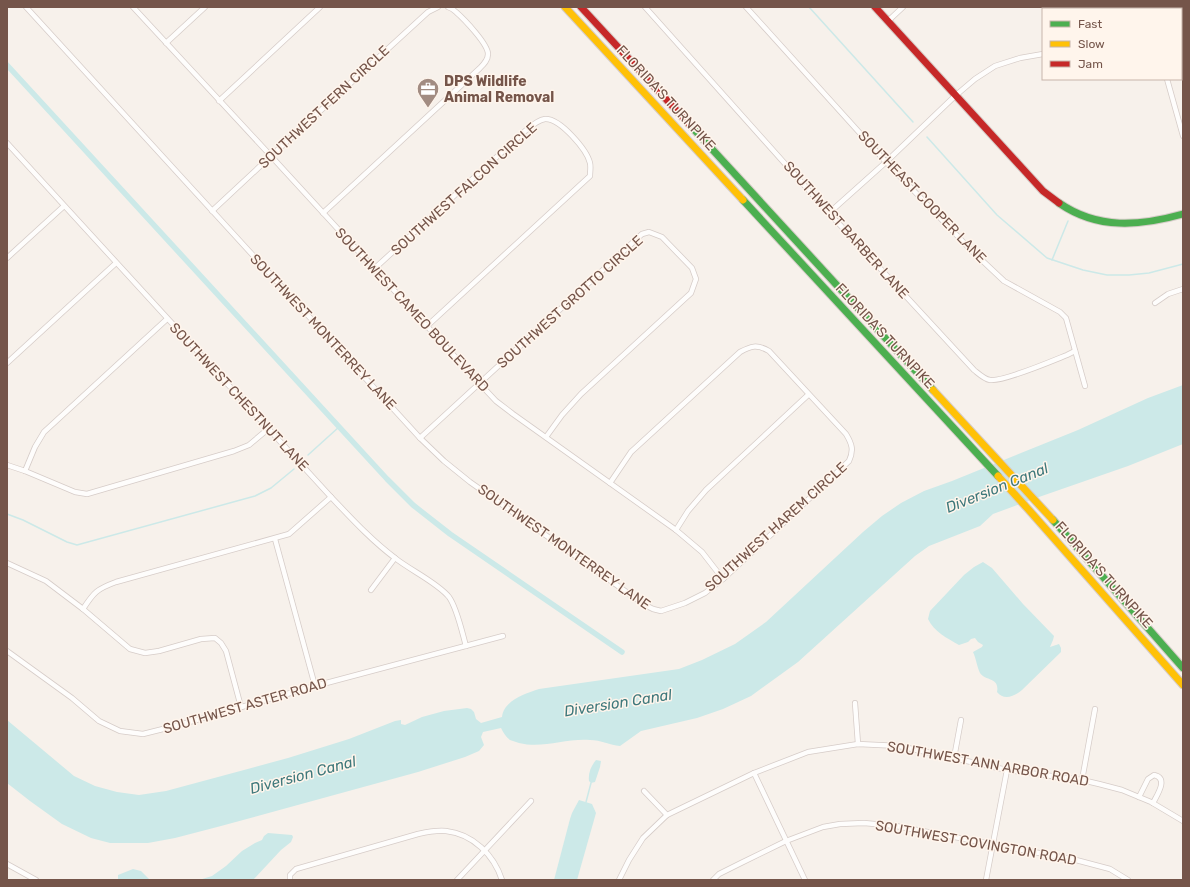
<svg xmlns="http://www.w3.org/2000/svg" width="1190" height="887" viewBox="0 0 1190 887" font-family="Rubik,sans-serif">
	<style>
		.water { fill: #cce9e8 }
		.lines { fill: none; stroke-linecap: round; stroke-linejoin: round }
		.stream { stroke: #cce9e8; stroke-width: 1.5 }
		.canal { stroke: #cce9e8; stroke-width: 5.5 }
		.street-casing { stroke: #d6ccc8; stroke-width: 6 }
		.fast-casing { stroke: #d6ccc8; stroke-width: 9 }
		.slow-casing { stroke: #d6ccc8; stroke-width: 9 }
		.jam-casing { stroke: #d6ccc8; stroke-width: 9 }
		.street { stroke: #fefdfc; stroke-width: 4.5 }
		.fast { stroke: #4caf50; stroke-width: 7 }
		.slow { stroke: #ffc107; stroke-width: 7 }
		.jam { stroke: #c62828; stroke-width: 7 }
		.labels { text-anchor: middle; dominant-baseline: central; stroke-width: 3; stroke-linejoin: round; paint-order: stroke }
		.poi-label { font-size: 14px; font-weight: bold; fill: #75554a; stroke: #fff5ec; text-anchor: start }
		.street-label { font-size: 14px; fill: #75554a; stroke: #fff5ec }
		.water-label { font-size: 15px; font-style: italic; fill: #3e787b; stroke: #fff5ec }
	</style>
	<rect width="100%" height="100%" fill="#f7f1eb"/>
	<g class="water">
		<path d="M1183,385V444L1128,466L1039,497L993,514L980,526L929,546L915,556L798,662L751,696L723,709L697,718L641,731L620,746C610,745 601,740 590,740C566,738 543,749 519,743C516,742 513,741 510,740C506,737 503,732 501,728L483,732L481,737L484,745L479,751L465,757L418,772L221,826L175,838L148,843H110L91,838L62,824L30,801L7,783V720L74,776L95,786L117,792L139,795L166,791L288,758L349,739L395,721L401,720V724L405,725L422,717L444,711L467,708L471,709L474,712L476,719L481,723L502,717C504,700 525,694 539,689L679,669L702,660L735,644L766,622L863,532L882,516L901,503L924,491L952,481L1078,430L1148,398Z"/>
		<path d="M983,562L992,568L1023,604L1054,636L1053,640L1050,647L1059,644L1061,648V652L1022,690C1015,696 1004,701 997,692C1000,677 985,681 980,673C977,667 976,658 973,652L982,647L983,645L978,642L975,638L971,639L968,642L959,645C947,638 934,632 928,619L930,611L964,575L974,567Z"/>
		<path d="M596,760L601,761L600,767L595,782L591,783L589,781C588,773 591,766 596,760Z"/>
		<polygon points="579,800 592,804 596,813 577,880 554,880 570,819 572,813"/>
		<polygon points="268,833 292,835 293,837 291,842 281,850 253,880 199,880 212,876 226,866 242,851 255,843 262,840 264,836"/>
		<polygon points="133,869 141,871 150,880 118,880 118,875"/>
	</g>
	<g class="lines">
		<g class="stream">
			<polyline points="809,7 913,122"/>
			<polyline points="927,137 997,215 1047,258 1083,270 1107,275 1129,275 1149,273 1183,264"/>
			<polyline points="1052,260 1068,221"/>
			<polyline points="308,455 339,427"/>
			<polyline points="7,514 23,520 67,542 77,545 255,496 271,488 294,469"/>
			<polyline points="586,802 591,783"/>
		</g>
		<polyline class="canal" points="7,65 387,479 413,505 450,534 622,652"/>
		<g class="street-casing">
			<g id="street">
				<path d="M26,7L420,438L444,461L470,482L645,605L653,609L661,611L685,603L705,593L723,579L777,529L849,461C854,450 852,444 846,434L769,351C757,344 751,346 740,352L631,452L610,483"/>
				<polyline points="133,7 271,156 480,384 496,401 513,414 676,530 702,552 723,579"/>
				<path d="M645,7L829,213L974,370C979,374 984,379 990,380C1003,382 1052,361 1067,355L1075,351"/>
				<polyline points="746,7 886,162 971,250 1004,281 1060,312 1066,318 1085,386"/>
				<polyline points="1147,7 1147,9"/>
				<polyline points="888,21 903,7"/>
				<polyline points="1181,31 1183,31"/>
				<polyline points="166,43 205,7"/>
				<polyline points="1167,79 1183,136"/>
				<polyline points="219,101 320,7"/>
				<path d="M7,143L331,497C351,518 371,540 395,558C410,570 438,583 449,597C457,608 462,632 466,646"/>
				<polyline points="212,211 271,156 428,12 438,7"/>
				<path d="M323,213L480,68C484,64 488,60 488,54C488,44 464,19 456,12C454,10 451,8 448,7"/>
				<polyline points="829,213 886,162 955,96 975,79 995,66 1020,58 1043,54"/>
				<polyline points="7,258 64,206"/>
				<path d="M374,269L524,132C530,127 537,120 545,119C560,118 587,150 590,163C591,167 590,172 590,176L426,327"/>
				<polyline points="1155,303 1168,294 1183,289"/>
				<polyline points="7,363 116,263"/>
				<polyline points="420,438 642,234 649,232 662,237 692,268 696,279 691,293 581,394 562,415 546,437"/>
				<polyline points="7,465 25,471 75,492 87,494 234,451 249,445 268,429"/>
				<polyline points="25,471 35,447 44,432 167,319"/>
				<polyline points="676,530 688,511 706,490 808,395"/>
				<polyline points="275,539 315,686"/>
				<polyline points="7,563 46,581 83,609 130,649 145,653 159,651 201,639 215,638 221,643 226,651 241,707"/>
				<polyline points="371,590 395,558"/>
				<path d="M83,609C94,592 97,589 116,582L289,534L331,497"/>
				<polyline points="7,651 72,698 99,721 120,731 143,734 175,726 315,686 503,636"/>
				<polyline points="855,703 858,744"/>
				<polyline points="954,758 961,720"/>
				<polyline points="754,773 805,880"/>
				<polyline points="1082,780 1095,709"/>
				<polyline points="644,791 667,815"/>
				<path d="M1139,797L1148,779L1154,775C1169,778 1157,795 1153,803"/>
				<polyline points="7,864 36,880"/>
				<path d="M290,880V875L296,869L418,834C427,832 436,830 446,831C473,834 494,855 502,880"/>
				<polyline points="457,880 531,801"/>
				<polyline points="619,880 629,860 643,838 667,815 754,773 808,752 858,744 899,746 1007,770 1082,780 1099,784 1122,790 1151,802 1183,821"/>
				<polyline points="713,880 719,874 741,863 786,841 823,827 840,824 864,823 896,826 1076,860 1110,869 1128,880"/>
				<polyline points="986,880 1007,770"/>
			</g>
		</g>
		<g class="fast-casing">
			<g id="fast">
				<polyline points="689,124 933,390"/>
				<polyline points="743,200 998,476"/>
				<path d="M1059,203C1098,230 1140,226 1183,214"/>
				<polyline points="1053,520 1183,668"/>
			</g>
		</g>
		<g class="slow-casing">
			<g id="slow">
				<polyline points="565,7 743,200"/>
				<polyline points="933,390 1053,520"/>
				<polyline points="998,476 1028,509 1183,685"/>
			</g>
		</g>
		<g class="jam-casing">
			<g id="jam">
				<polyline points="581,7 689,124"/>
				<polyline points="875,7 1043,191 1059,203"/>
			</g>
		</g>
		<use href="#street" class="street"/>
		<use href="#fast" class="fast"/>
		<use href="#slow" class="slow"/>
		<use href="#jam" class="jam"/>
	</g>
	<defs>
		<g id="office-pin" transform="scale(1.15)"><path d="M0 17L-7.5 6A9.5 9.5 0 1 1 7.5 6Z" fill="#a28c82" stroke="#fff5ec"/><path d="M-6-3h4V-5.5h4V-3h4V5H-6ZM-1-4.5V-3h2v-1.5ZM-6 0V1H6V0Z" fill="#fff"/></g>
	</defs>
	<g fill-rule="evenodd">
		<use href="#office-pin" x="428" y="89"/>
	</g>
	<g class="labels">
		<g class="poi-label">
			<text x="444" y="81">DPS Wildlife<tspan x="444" dy="16">Animal Removal</tspan></text>
		</g>
		<g class="street-label">
			<text transform="translate(666 98) rotate(47)">FLORIDA'S TURNPIKE</text>
			<text transform="translate(324 107) rotate(-43)">SOUTHWEST FERN CIRCLE</text>
			<text transform="translate(464 189) rotate(-42)">SOUTHWEST FALCON CIRCLE</text>
			<text transform="translate(922 197) rotate(46)">SOUTHEAST COOPER LANE</text>
			<text transform="translate(846 230) rotate(48)">SOUTHWEST BARBER LANE</text>
			<text transform="translate(570 302) rotate(-42)">SOUTHWEST GROTTO CIRCLE</text>
			<text transform="translate(412 310) rotate(47)">SOUTHWEST CAMEO BOULEVARD</text>
			<text transform="translate(323 332) rotate(47)">SOUTHWEST MONTERREY LANE</text>
			<text transform="translate(885 336) rotate(47)">FLORIDA'S TURNPIKE</text>
			<text transform="translate(239 397) rotate(47)">SOUTHWEST CHESTNUT LANE</text>
			<text transform="translate(776 527) rotate(-42)">SOUTHWEST HAREM CIRCLE</text>
			<text transform="translate(564 547) rotate(35)">SOUTHWEST MONTERREY LANE</text>
			<text transform="translate(1104 575) rotate(48)">FLORIDA'S TURNPIKE</text>
			<text transform="translate(245 706) rotate(-16)">SOUTHWEST ASTER ROAD</text>
			<text transform="translate(988 764) rotate(10)">SOUTHWEST ANN ARBOR ROAD</text>
			<text transform="translate(976 843) rotate(10)">SOUTHWEST COVINGTON ROAD</text>
		</g>
		<g class="water-label">
			<text transform="translate(997 488) rotate(-22)">Diversion Canal</text>
			<text transform="translate(618 703) rotate(-9)">Diversion Canal</text>
			<text transform="translate(303 775) rotate(-15)">Diversion Canal</text>
		</g>
	</g>
	<rect width="1190" height="887" fill="none" stroke="#75554a" stroke-width="16"/>
	<rect x="1042" y="8" width="140" height="72" fill="#fff5ec" stroke="#c8b5ab"/>
	<rect x="1050" y="21" width="20" height="6" fill="#4caf50" stroke="#c8b5ab"/>
	<text x="1078" y="28" font-size="12" fill="#75554a">Fast</text>
	<rect x="1050" y="41" width="20" height="6" fill="#ffc107" stroke="#c8b5ab"/>
	<text x="1078" y="48" font-size="12" fill="#75554a">Slow</text>
	<rect x="1050" y="61" width="20" height="6" fill="#c62828" stroke="#c8b5ab"/>
	<text x="1078" y="68" font-size="12" fill="#75554a">Jam</text>
</svg>
